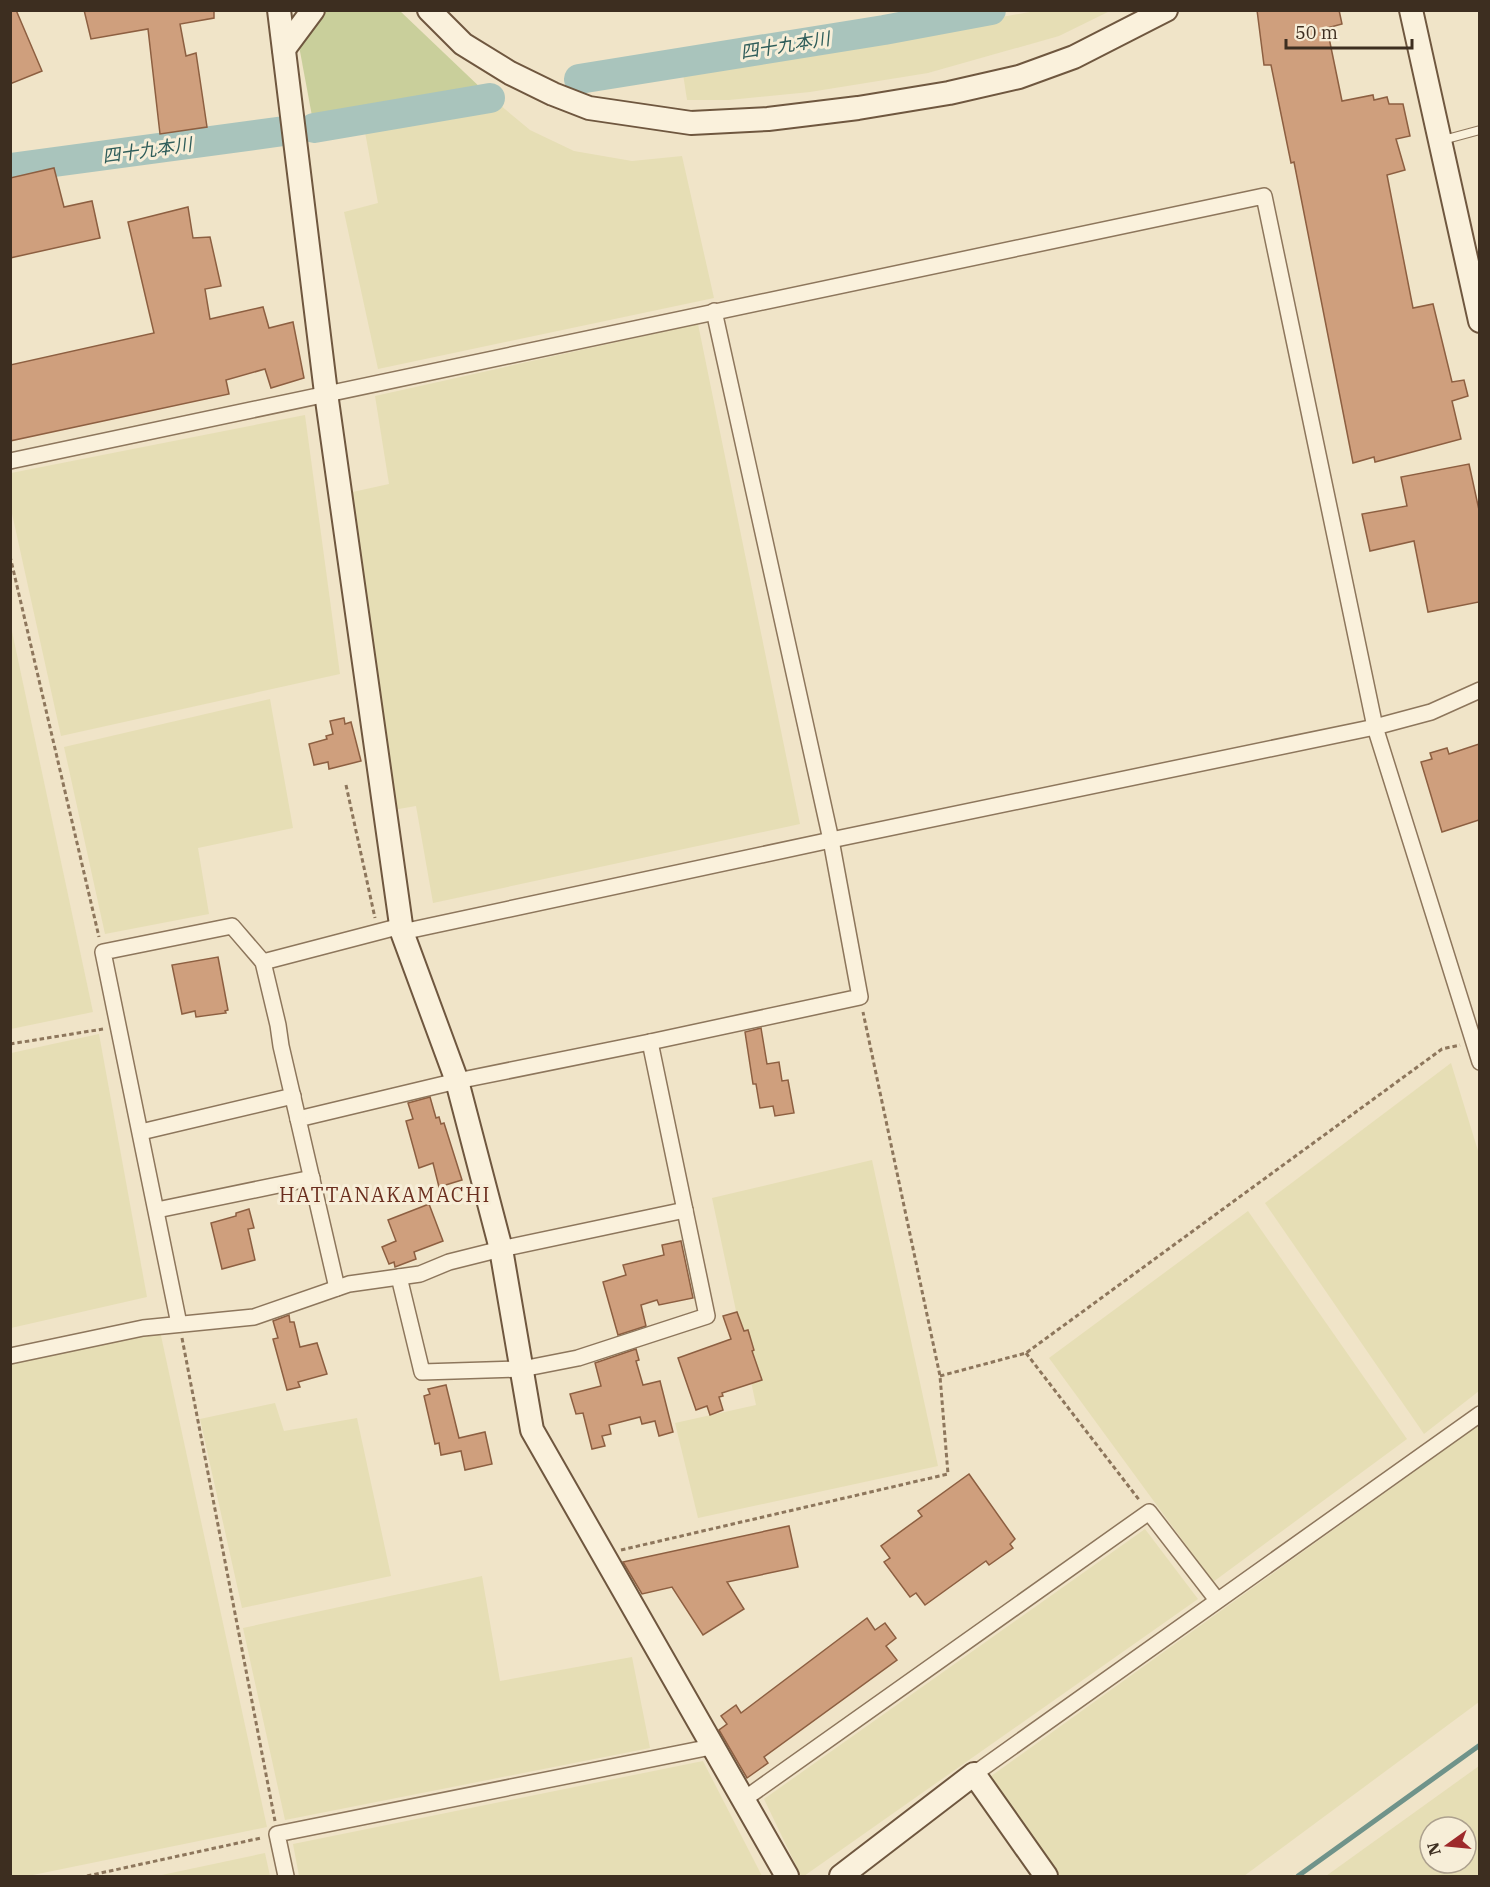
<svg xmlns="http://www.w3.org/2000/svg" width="1490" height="1887" viewBox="0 0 1490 1887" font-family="'IBM Plex Serif','Noto Sans JP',serif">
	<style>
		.farmland { fill: #e6deb5; fill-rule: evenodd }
		.green { fill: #c9cf9b }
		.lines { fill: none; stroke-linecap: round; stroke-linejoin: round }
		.stream { stroke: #6f938a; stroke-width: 5 }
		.river { stroke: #a9c4bc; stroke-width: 30 }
		.building { fill: #cf9f7d; stroke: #8d5f41; stroke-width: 1.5 }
		.lane-casing { stroke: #8d765c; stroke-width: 10 }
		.street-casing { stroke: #8d765c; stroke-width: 18 }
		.secondary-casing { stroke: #6f573f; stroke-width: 26 }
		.path { stroke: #8d765c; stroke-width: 3; stroke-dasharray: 4.5 3; stroke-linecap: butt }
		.lane { stroke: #faf1dc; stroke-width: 8 }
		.street { stroke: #faf1dc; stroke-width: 15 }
		.secondary { stroke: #faf1dc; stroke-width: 22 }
		.labels { text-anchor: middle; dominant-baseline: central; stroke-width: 6; stroke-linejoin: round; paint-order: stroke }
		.water-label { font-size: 18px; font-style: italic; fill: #2f5d5a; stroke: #f7eed8 }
		.quarter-label { font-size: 20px; letter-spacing: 1.5px; fill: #6b2e1e; stroke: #f7eed8 }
	</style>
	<rect width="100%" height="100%" fill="#f0e4c8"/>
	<g class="farmland">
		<polygon points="1041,10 1110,11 1059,36 928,73 810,92 729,100 687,100 683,74"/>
		<polygon points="500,105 530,130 574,151 632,161 682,156 714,298 378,369 344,212 378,203 365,132"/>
		<polygon points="698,324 800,824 433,903 416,806 387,811 348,493 389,484 375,396"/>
		<polygon points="305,415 340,674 61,736 11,509 11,473"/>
		<polygon points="10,622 93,1012 11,1029 10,1029"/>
		<polygon points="270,699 293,828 198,848 209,914 105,934 64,747"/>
		<polygon points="99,1034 147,1297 11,1328 11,1053"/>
		<polygon points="1451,1063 1479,1154 1479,1391 1424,1434 1265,1203"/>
		<polygon points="872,1160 938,1466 698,1518 675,1423 756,1405 712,1198"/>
		<polygon points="1248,1211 1407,1439 1213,1582 1049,1358"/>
		<polygon points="160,1331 267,1827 28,1876 11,1876 10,1363"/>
		<polygon points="275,1403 284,1431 357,1418 391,1576 242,1608 200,1419"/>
		<polygon points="1479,1425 1479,1702 1244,1876 1060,1876 987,1779"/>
		<polygon points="1145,1529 1198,1599 804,1876 801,1876 764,1799"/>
		<polygon points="482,1576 500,1681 632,1657 650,1748 285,1820 243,1628"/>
		<polygon points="703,1761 762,1876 299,1876 293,1844"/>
		<path d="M1479,1766V1876H1326ZM1430,1827H1466V1863H1430Z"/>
		<polygon points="265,1853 270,1876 157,1876"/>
	</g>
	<polygon class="green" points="326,11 400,11 485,92 312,116 299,46"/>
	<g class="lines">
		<polyline class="stream" points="1298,1876 1480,1745"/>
		<g class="river">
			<polyline points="579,79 884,30 991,10"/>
			<polyline points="314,128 490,98"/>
			<polyline points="10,168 284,131"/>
		</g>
	</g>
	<g class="building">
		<polygon points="10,10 16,10 42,71 10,84"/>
		<polygon points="84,10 214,10 214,18 180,24 186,56 196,53 207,127 160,134 148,29 91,39"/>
		<polygon points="1257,10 1339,10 1342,24 1327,28 1342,101 1373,95 1374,100 1387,97 1389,104 1403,104 1410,136 1396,139 1405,170 1387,175 1413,308 1433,304 1452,382 1464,380 1468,396 1452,401 1461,439 1375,462 1374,457 1353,463 1294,162 1291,163 1271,65 1264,65"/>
		<polygon points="54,168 64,207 92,201 100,238 10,258 10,178"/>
		<polygon points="188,207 193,238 210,237 221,286 205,289 210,319 263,307 269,328 293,322 304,378 271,388 265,369 226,380 229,394 10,441 10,365 154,333 128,222"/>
		<polygon points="1469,464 1479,510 1479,602 1428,612 1414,541 1370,551 1362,514 1407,506 1401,477"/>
		<polygon points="344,718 345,724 351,722 361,761 329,769 328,762 314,765 309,744 327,739 326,736 333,734 330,721"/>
		<polygon points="1479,744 1479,820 1442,832 1421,762 1432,759 1430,753 1447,748 1449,754"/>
		<polygon points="218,957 228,1010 225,1011 226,1013 196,1017 195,1011 182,1014 172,965"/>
		<polygon points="761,1028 767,1064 779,1062 782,1081 788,1080 794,1113 775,1116 773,1106 760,1108 756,1084 753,1084 745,1032"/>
		<polygon points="430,1097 436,1118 439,1117 441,1124 444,1123 462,1180 439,1187 433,1163 419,1168 406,1121 413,1119 408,1103"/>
		<polygon points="429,1204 443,1241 414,1252 416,1259 395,1267 394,1262 389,1264 382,1247 396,1241 388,1220"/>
		<polygon points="249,1209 254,1228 248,1229 255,1260 222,1269 211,1223 236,1216 236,1213"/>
		<polygon points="681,1241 693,1298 659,1305 657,1300 641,1305 646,1326 618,1335 603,1282 626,1275 623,1265 664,1255 662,1245"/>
		<polygon points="737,1312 744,1331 748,1330 754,1350 752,1351 762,1380 722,1393 723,1396 719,1397 723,1410 710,1415 707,1406 696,1410 678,1358 731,1339 723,1316"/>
		<polygon points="289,1315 290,1322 294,1322 300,1347 317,1343 327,1374 298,1382 300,1387 287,1390 273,1339 278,1338 273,1321"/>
		<polygon points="636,1349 639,1360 636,1361 643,1385 660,1381 673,1432 659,1436 655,1421 642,1424 640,1417 609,1425 611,1434 602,1436 605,1446 592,1449 583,1413 576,1414 570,1394 601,1386 595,1363"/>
		<polygon points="446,1385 459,1438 485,1432 492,1464 465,1470 461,1451 441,1455 439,1443 435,1444 424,1396 430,1394 428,1389"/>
		<polygon points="969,1474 1015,1539 1010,1544 1013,1548 989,1565 986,1561 925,1605 916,1593 910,1597 884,1562 890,1558 881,1546 922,1516 918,1511"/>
		<polygon points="789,1526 798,1567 727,1582 744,1609 703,1635 672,1587 642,1594 623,1562"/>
		<polygon points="867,1618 875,1630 885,1623 896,1638 886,1646 897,1660 764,1757 768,1763 747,1778 719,1730 727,1724 721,1716 736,1705 741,1713"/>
	</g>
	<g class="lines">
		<g class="lane-casing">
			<polyline id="lane" points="1443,140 1480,130"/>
		</g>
		<g class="street-casing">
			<g id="street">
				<polyline points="10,461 1264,196 1375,727 1480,1062"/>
				<polyline points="402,932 831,840 1375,727 1431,712 1480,690"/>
				<polyline points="263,962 401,926"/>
				<polyline points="650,1042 860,997 831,840 714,311"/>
				<polyline points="141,1132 293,1096"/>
				<polyline points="157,1210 312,1178"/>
				<polyline points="337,1288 298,1119 457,1081 650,1042 707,1316 578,1358 522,1369 422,1372 399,1277"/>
				<polyline points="179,1324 103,952 232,926 263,962 278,1025 281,1046 298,1119"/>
				<polyline points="10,1356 143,1328 254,1317 349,1284 420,1274 449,1262 501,1249 685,1210"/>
				<polyline points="974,1774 1480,1414"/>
				<polyline points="743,1800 1149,1512 1217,1600"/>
				<polyline points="286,1876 277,1834 711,1747"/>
			</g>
		</g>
		<g class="secondary-casing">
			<g id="secondary">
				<polyline points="279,10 326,393 402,932 457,1081 501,1249 532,1430 787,1876"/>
				<polyline points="429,10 463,44 510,73 553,94 589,108 691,123 768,119 858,108 949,93 1019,77 1074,57 1166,10"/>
				<polyline points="1411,10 1480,321"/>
				<polyline points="284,49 313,10"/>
				<polyline points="841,1876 974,1774 1046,1876"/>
			</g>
		</g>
		<g class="path">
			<polyline points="10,556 99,937"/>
			<polyline points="346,785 375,918"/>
			<polyline points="10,1044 103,1029"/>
			<polyline points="182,1338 275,1821"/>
			<polyline points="1026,1353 1140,1501"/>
			<polyline points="940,1376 1026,1353 1442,1049 1460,1045"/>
			<polyline points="621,1550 948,1474 940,1376 863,1012"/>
			<polyline points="87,1876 261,1838"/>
		</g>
		<use href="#lane" class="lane"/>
		<use href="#street" class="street"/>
		<use href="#secondary" class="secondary"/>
	</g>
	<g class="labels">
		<g class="water-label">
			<text transform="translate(785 45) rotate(-9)">四十九本川</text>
			<text transform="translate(147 150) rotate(-8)">四十九本川</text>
		</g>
		<g class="quarter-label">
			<text x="385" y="1194">HATTANAKAMACHI</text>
		</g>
	</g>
	<rect width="1490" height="1887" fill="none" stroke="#3d2e20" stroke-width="24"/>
	<g transform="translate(1448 1845) rotate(255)"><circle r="28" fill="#f7eed8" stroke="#ada18e" stroke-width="1.5"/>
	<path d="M0-4.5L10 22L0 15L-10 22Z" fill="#9e2a2b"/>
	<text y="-9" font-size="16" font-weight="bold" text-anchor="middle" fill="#3d2e20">N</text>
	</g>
	<path d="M1286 39v9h126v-9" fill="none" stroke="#3d2e20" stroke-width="3"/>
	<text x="1295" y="39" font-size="18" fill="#3d2e20" stroke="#f7eed8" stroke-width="4.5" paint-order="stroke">50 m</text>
</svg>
